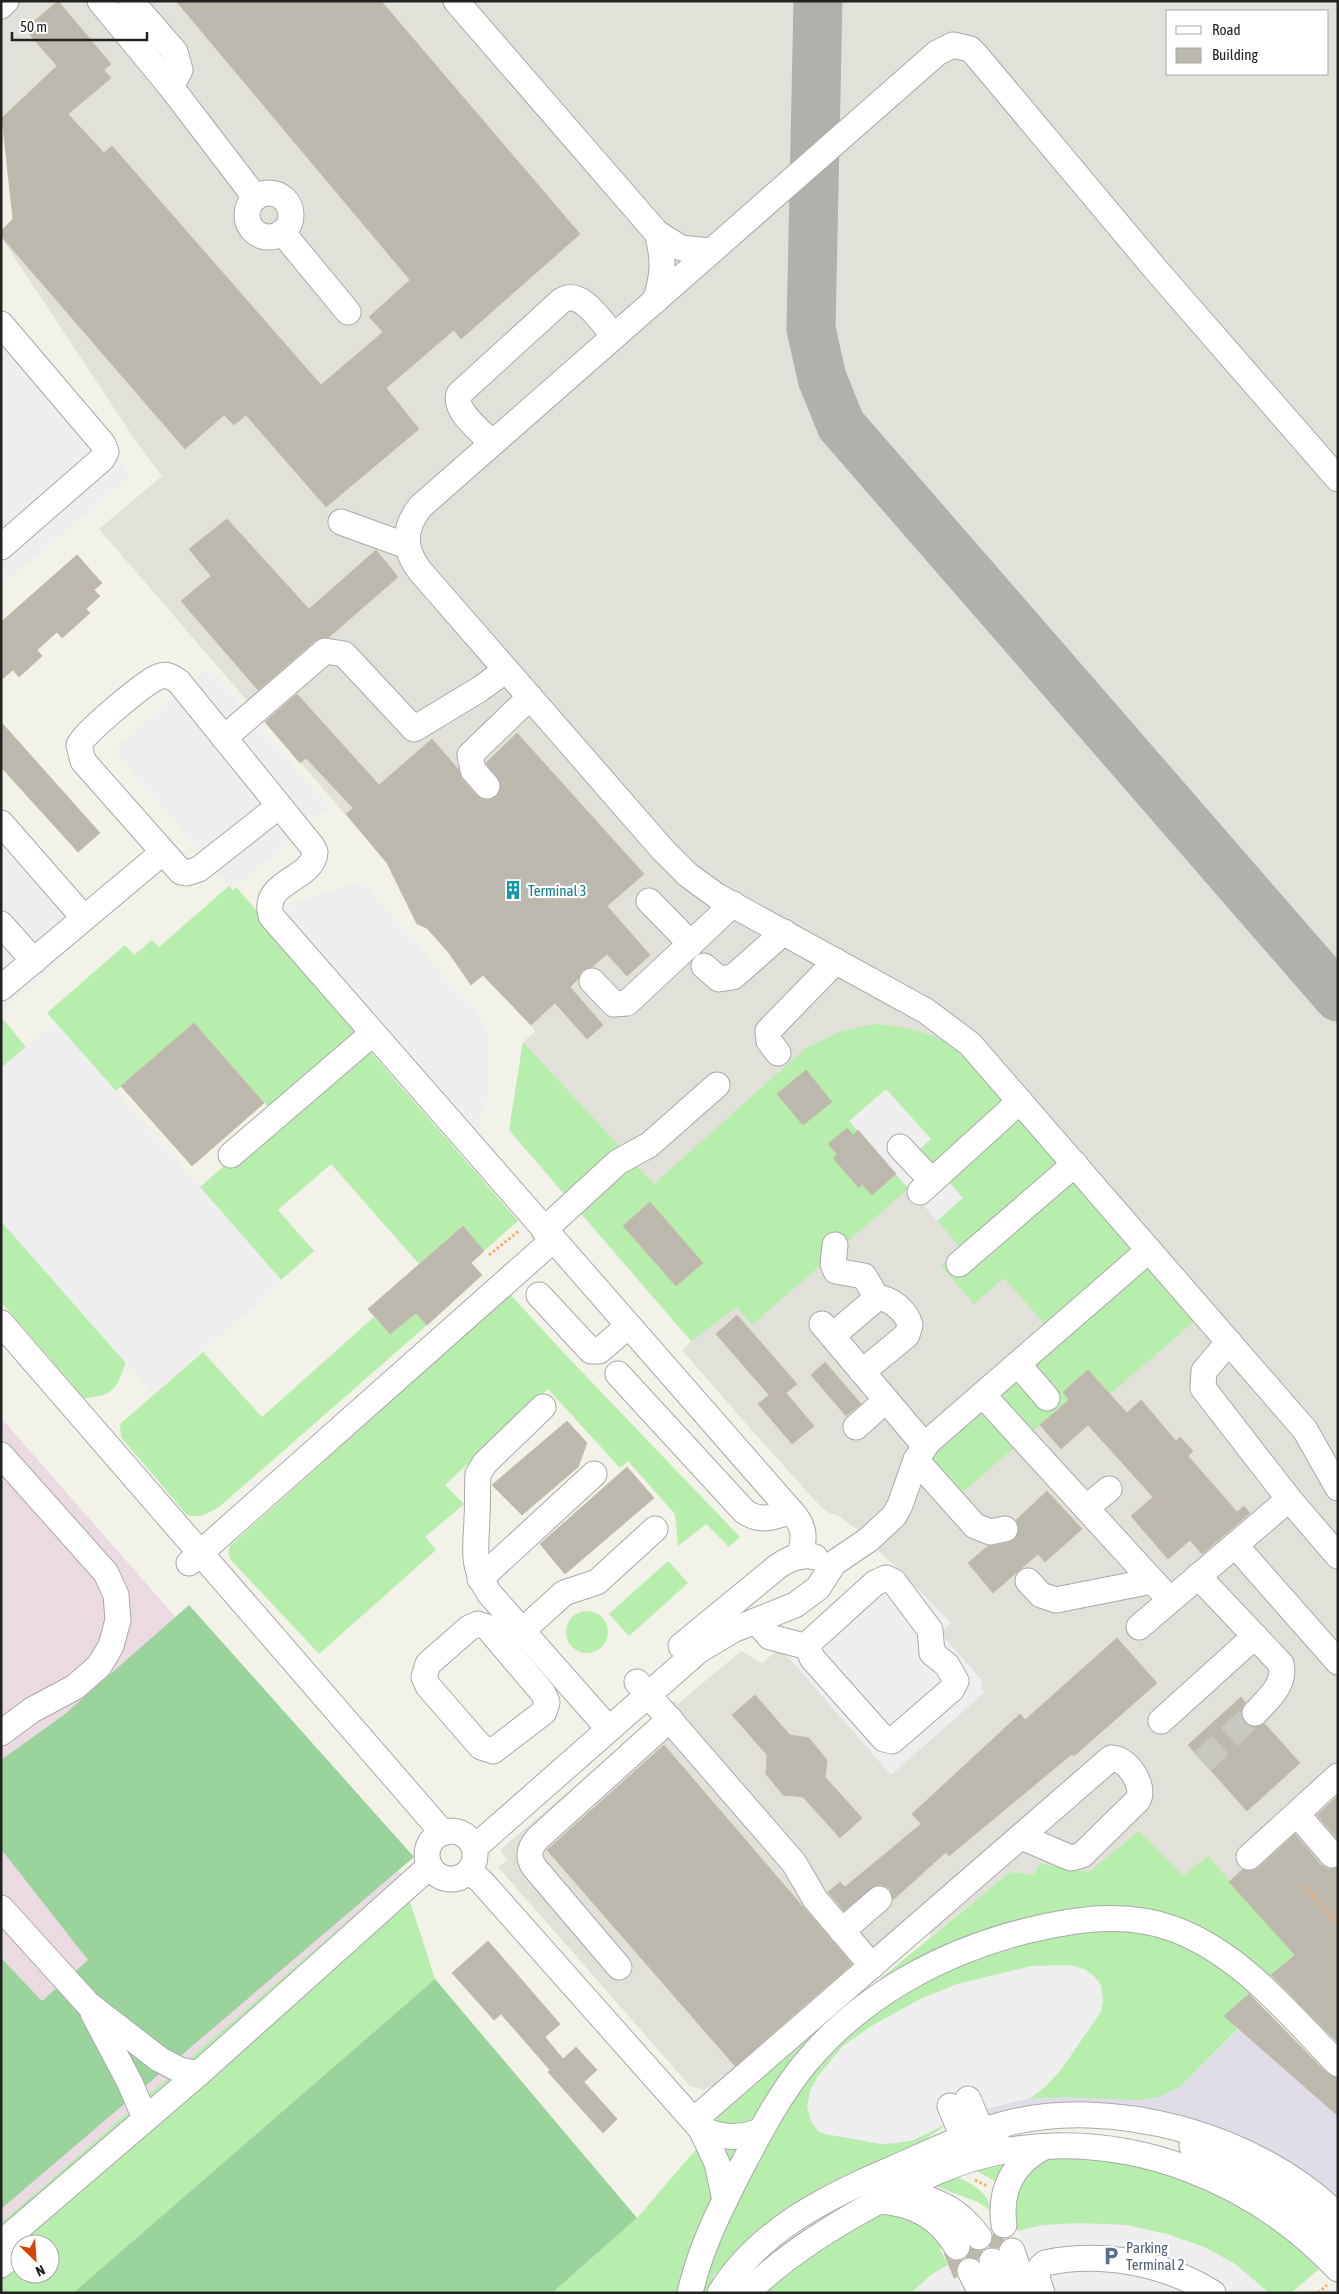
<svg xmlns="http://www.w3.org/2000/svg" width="1339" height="2294" viewBox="0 0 1339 2294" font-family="'Asap Condensed',sans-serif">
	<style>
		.industrial { fill: #ebdae2 }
		.airport { fill: #e1e1d9; fill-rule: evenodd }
		.grass { fill: #b7edad; fill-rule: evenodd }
		.forest { fill: #9bd39d }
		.parking { fill: #eee }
		.plaza { fill: #e0dce8 }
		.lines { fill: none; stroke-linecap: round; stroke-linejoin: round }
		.taxiway { stroke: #b1b1ac; stroke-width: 49 }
		.building { fill: #bcb8ad; stroke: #c5bea9 }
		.minor-tunnel { stroke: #c8c8c0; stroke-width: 25; stroke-dasharray: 25 12; stroke-linecap: butt }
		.minor-casing { stroke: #a9a9a9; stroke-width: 27 }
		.path { stroke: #ffab6c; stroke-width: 3; stroke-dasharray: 2.5 2.5; stroke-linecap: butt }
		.minor { stroke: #fff; stroke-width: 25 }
		.labels { text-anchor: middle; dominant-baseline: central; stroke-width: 4.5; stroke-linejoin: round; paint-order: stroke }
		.culture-label { font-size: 15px; fill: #0d838f; stroke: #fff; text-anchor: start }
		.service-label { font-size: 15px; fill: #4e5e75; stroke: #fff; text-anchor: start }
	</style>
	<rect width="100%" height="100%" fill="#f2f2e8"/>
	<polygon class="industrial" points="1,1418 401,1874 1,2223"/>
	<path class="airport" d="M1,1H1338V2016L1208,1856L1183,1877L1089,1872L1041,1863L1034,1875L1010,1872L931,1936L927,1932L720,2098L712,2086L704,2090L690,2086L498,1867L507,1860L500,1850L674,1701L678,1704L741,1651L762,1663L781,1647L787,1656L981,1679L940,1634L951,1623L859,1531L838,1515L829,1513L821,1507L755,1434L682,1350L691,1341L509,1130L523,1042L536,1031L483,976L471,985L449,953L427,929L417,924L387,863L99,529L162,476L135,440L1,237V231L13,219L1,111ZM1168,11H1328V74H1168Z"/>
	<g class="grass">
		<polygon points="229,886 233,890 236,887 360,1029 269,1108 194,1023 116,1091 47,1013 125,945 134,955 152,940 159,947"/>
		<polygon points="1,1017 26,1047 1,1068"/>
		<path d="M875,1024C914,1028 935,1033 967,1055L1196,1320L1110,1394L1088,1370L1063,1392L1069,1400L956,1498L916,1452L1051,1331L1004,1278L974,1304L941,1266L961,1248L909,1188L752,1325L737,1307L691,1341L509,1130L523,1042L654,1184L806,1048L842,1031Z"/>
		<polygon points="369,1050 518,1221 484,1251 462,1226 419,1264 331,1164 278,1210 314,1251 281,1280 200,1187 328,1076"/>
		<path d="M1,1221L126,1363C115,1389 116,1395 84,1398L1,1302Z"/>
		<polygon points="510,1294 560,1349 740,1537 729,1547 706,1524 678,1546 675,1514 628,1461 620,1468 548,1389 445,1485 464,1504 425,1537 436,1550 319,1654 231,1560 228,1552 230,1546"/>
		<path d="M416,1313L427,1325L219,1507C208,1513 200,1519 187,1515L121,1437L120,1424L203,1352L262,1417L374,1317L390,1334Z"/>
		<polygon points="668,1561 688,1583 629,1636 609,1614"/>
		<circle cx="587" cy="1632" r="21"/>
		<path d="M1139,1831L1183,1876L1208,1856L1295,1955L1225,2016L1238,2029L1180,2087L1157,2098L948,2123C918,2149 874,2160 839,2178C796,2198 743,2241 713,2277L723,2293H552L637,2218L710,2133L723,2105H727L1010,1872L1034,1875L1040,1863L1089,1872Z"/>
		<path d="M401,1874L435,1979L73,2293H1V2223ZM20,2244H50V2274H20Z"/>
		<polygon points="1011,2152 995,2181 965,2165"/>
		<path d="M1055,2156L1138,2162L1244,2200L1326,2263L1291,2293H1269L1235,2264L1206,2248L1167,2234L1044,2225L1018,2231C1010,2214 1012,2178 1029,2166C1036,2161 1047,2159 1055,2156Z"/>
		<path d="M953,2175C969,2182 990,2192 991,2211L978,2202L935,2186Z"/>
		<polygon points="898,2205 948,2244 940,2249 948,2265 931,2275 911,2293 762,2293 839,2231"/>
	</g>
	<g class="forest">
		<polygon points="189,1605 414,1857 1,2209 1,1958 42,2001 88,1960 1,1849 1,1760 65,1714"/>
		<polygon points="435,1979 637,2218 552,2293 73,2293"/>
	</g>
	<g class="parking">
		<polygon points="1,318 131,476 1,586"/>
		<polygon points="208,668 329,807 233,890 113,750"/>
		<polygon points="1,807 100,922 1,1012"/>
		<polygon points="362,881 479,1016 486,1029 489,1093 480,1117 480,1128 462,1131 289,932 285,913 292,904"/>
		<polygon points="55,1022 283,1282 153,1394 1,1221 1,1068"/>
		<polygon points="886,1089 931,1139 920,1149 963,1198 937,1221 849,1121"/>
		<polygon points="892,1563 951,1623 941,1634 981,1679 984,1693 891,1775 787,1656"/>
		<polygon points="1069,1965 1084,1969 1094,1976 1101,1985 1103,2000 1101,2012 1060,2071 1045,2087 1029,2099 982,2110 948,2123 914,2140 897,2143 881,2144 825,2134 818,2131 812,2123 807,2107 810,2091 818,2076 843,2046 873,2025 920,1999 957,1984 1031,1966"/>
		<polygon points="1079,2223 1127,2225 1167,2234 1206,2248 1235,2264 1269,2293 911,2293 931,2275 948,2265 955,2278 1024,2245 1018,2231 1044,2225"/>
	</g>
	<polygon class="plaza" points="1239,2029 1338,2116 1338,2210 1210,2129 988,2122 982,2110 1029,2099 1064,2097 1138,2100 1157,2098 1180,2087"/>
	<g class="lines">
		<polyline class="taxiway" points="818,1 811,329 822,378 841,425 1338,997"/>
	</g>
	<g class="building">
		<polygon points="58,1 111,64 104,70 111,78 68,114 104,153 112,146 321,385 383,332 369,317 410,280 176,1 381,1 580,234 461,339 454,330 386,388 419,429 326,507 246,415 234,425 224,415 185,449 1,236 1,231 13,219 2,118 57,66 25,29"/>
		<polygon points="227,519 309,609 376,550 398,577 329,637 316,640 258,690 181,601 211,576 189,549"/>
		<polygon points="77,555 102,583 94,590 100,596 86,609 90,613 62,638 57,632 37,650 42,656 19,677 13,670 1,680 1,622"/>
		<polygon points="297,694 379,785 432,739 458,769 462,779 476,795 483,800 490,800 497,796 501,784 486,763 517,733 644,874 607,906 650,955 627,976 607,954 592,967 582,970 578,979 570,987 603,1025 587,1039 555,1003 531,1025 483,975 471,985 449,953 427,928 417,924 387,863 346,814 353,808 306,758 300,763 265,722"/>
		<polygon points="1,722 100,833 78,852 1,767"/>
		<polygon points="194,1023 264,1103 192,1166 121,1086"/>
		<polygon points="806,1070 832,1102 803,1125 777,1094"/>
		<polygon points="847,1128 853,1135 858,1130 896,1174 872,1195 862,1184 859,1188 833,1158 837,1154 828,1144"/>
		<polygon points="650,1202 703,1263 676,1286 623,1226"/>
		<polygon points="463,1226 484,1251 471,1263 482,1275 427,1325 416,1313 390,1334 368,1309"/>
		<polygon points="737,1315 797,1384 786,1393 814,1426 792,1444 758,1404 769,1395 716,1334"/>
		<polygon points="825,1362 861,1404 846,1416 811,1375"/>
		<polygon points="1088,1370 1127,1413 1141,1400 1176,1441 1180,1437 1193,1451 1188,1456 1237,1512 1244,1506 1250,1513 1202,1554 1190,1540 1168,1559 1131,1516 1153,1497 1088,1425 1061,1449 1040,1425 1069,1400 1063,1392"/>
		<polygon points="567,1421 587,1443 578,1467 522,1515 492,1485"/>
		<polygon points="627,1467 654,1498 565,1574 540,1544"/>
		<polygon points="1047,1491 1082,1529 1045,1562 1038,1554 993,1593 968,1563 988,1546 1008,1543 1015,1539 1019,1527 1016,1520"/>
		<polygon points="1117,1638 1157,1683 1074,1756 1072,1754 949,1856 946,1852 893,1900 890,1889 883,1885 876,1885 844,1911 828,1892 840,1882 845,1887 921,1824 912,1814 1020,1714 1025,1720"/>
		<polygon points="755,1695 790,1735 809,1738 827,1760 825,1777 862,1818 840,1838 803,1797 783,1795 766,1774 767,1755 732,1715"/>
		<polygon points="1241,1697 1245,1702 1241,1710 1245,1723 1252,1727 1265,1724 1300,1763 1247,1811 1188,1745"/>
		<polygon points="664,1745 852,1964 735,2066 547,1850"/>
		<polygon points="1338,1796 1338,1840 1317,1815"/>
		<polygon points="1295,1834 1321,1865 1328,1869 1338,1868 1338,2043 1271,1975 1295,1955 1229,1882 1243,1869 1252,1871 1258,1868"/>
		<polygon points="488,1941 560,2024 545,2037 563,2059 576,2047 597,2070 584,2082 617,2119 603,2133 548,2072 550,2070 501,2014 494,2020 452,1973"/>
		<polygon points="1249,1994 1328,2074 1338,2078 1338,2116 1224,2016"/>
		<polygon points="993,2234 1004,2239 998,2248 989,2247 992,2242"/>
		<polygon points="971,2248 983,2251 978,2259 966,2258"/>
		<polygon points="944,2253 951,2260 961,2260 956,2270 957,2277 954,2278"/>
	</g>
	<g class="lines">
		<polyline class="minor-tunnel" points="1202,1762 1255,1713"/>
		<g class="minor-casing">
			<g id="minor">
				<polyline points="100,1 171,87 255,197"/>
				<polyline points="131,1 175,52 180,70 171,87"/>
				<path d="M456,1L657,233C664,257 664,276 655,301"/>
				<polyline points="1,6 6,1"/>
				<circle cx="269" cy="215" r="22"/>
				<polyline points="282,232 348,312"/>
				<polyline points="657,233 681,248 709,251"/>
				<polyline points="1,324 103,444 106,452 102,459 1,547"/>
				<path d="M492,443C482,432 453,411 459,394L561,301C581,287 602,323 614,336"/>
				<path d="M1338,479L1157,271L976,55L970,49L953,45L937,53L420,507C403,529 403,549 420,571L663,850L688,875L717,896L926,1011L970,1044L1305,1430L1338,1488"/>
				<polyline points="341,522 407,546"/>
				<polyline points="224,738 325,651 344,654 414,729 480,689 506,670"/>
				<polyline points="487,786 473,770 470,755 530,697"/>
				<path d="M279,806L199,869L187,873L181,872L83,761L79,745C85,732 144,683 158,677C166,673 172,677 179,682L312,846L315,852C314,880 261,880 271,916L796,1517C806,1531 804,1541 799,1557"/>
				<polyline points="1,823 84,918"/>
				<polyline points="649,901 691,944"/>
				<polyline points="1,924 34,961"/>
				<polyline points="704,966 719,979 733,977 784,932"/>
				<polyline points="592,981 614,1004 627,1003 733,904"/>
				<polyline points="1,988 162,853"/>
				<polyline points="778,1053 769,1041 768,1031 836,961"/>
				<polyline points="900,1147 932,1181"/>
				<polyline points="231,1155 372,1034"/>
				<polyline points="920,1192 1020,1101"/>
				<polyline points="544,1230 618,1162 649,1145 717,1085"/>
				<polyline points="835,1245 833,1264 836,1271 864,1276 877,1298"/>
				<polyline points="959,1264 1075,1164"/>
				<polyline points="539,1295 591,1351 599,1351 628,1326"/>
				<polyline points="1,1323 443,1833"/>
				<polyline points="822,1324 925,1446"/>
				<path d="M832,1336L877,1298C890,1297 907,1312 910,1325L907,1335L862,1372"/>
				<polyline points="1229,1342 1204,1371 1203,1388 1289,1499 1338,1556"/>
				<polyline points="1018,1364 1047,1398"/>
				<path d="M618,1374L744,1511C760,1523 774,1517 791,1511"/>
				<polyline points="983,1395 1170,1600"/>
				<path d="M543,1407L485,1463L478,1474C477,1489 478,1503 477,1518C476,1550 471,1564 489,1593L608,1728"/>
				<polyline points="856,1427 886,1400"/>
				<polyline points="1,1455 106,1573 116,1595 118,1620 111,1646 99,1666 75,1687 32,1710 1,1733"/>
				<polyline points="916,1460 975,1526 990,1532 1005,1529"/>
				<polyline points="1086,1508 1109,1489"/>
				<polyline points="1235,1545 1338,1662"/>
				<polyline points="189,1563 553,1240"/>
				<path d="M1198,1576L1281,1664C1286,1685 1268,1699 1255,1713"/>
				<polygon points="886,1578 894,1582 930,1630 932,1653 947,1665 956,1681 952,1689 892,1741 884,1739 812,1658 808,1647 811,1641 875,1583"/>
				<polyline points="480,1579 594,1474"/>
				<polyline points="1028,1581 1041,1595 1056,1600 1152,1581"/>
				<polyline points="756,1621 770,1637 808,1647"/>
				<polygon points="478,1624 487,1627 543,1693 547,1702 544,1712 493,1751 481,1747 428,1686 424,1677 428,1664 469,1628"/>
				<polyline points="1139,1627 1289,1499"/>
				<polyline points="522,1631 564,1593 597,1582 655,1529"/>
				<path d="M681,1646L777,1567C788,1559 801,1553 815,1557"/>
				<polyline points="637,1682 794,1863 815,1899 872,1966"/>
				<polyline points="1161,1721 1255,1636"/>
				<polyline points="1297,1814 1332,1855"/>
				<circle cx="451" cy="1855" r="24"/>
				<polyline points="474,1848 698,1651 733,1630 795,1605 818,1588 834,1563 868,1540 894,1516 900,1505 916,1460 928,1442 1149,1250"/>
				<polyline points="1249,1857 1338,1776"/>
				<polyline points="469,1871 481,1881 701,2129 717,2163 725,2200"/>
				<polyline points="1,1908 88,2004 159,2059 180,2070 198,2074"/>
				<polyline points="842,1931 879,1899"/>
				<path d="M619,1967L534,1867C527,1856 529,1848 538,1838L670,1719"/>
				<polyline points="93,2013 130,2083 145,2118"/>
				<polyline points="968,2099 982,2132 997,2132"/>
				<polyline points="950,2106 964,2139"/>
				<path d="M694,2120L1111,1758C1126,1757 1146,1785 1138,1800L1082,1855L1071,1858L1066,1856L1022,1837"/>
				<path d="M701,2129C722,2138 739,2139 760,2131"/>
				<path d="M1192,2146C1244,2172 1295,2201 1338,2241"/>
				<path d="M912,2193C943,2204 959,2210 979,2237"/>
				<path d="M879,2201C914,2203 939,2217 957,2247"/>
				<path d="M1004,2225C999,2191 1013,2162 1044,2147"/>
				<polyline points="1,2243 198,2074 430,1866"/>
				<polyline points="1012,2251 1026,2293"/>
				<polyline points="992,2261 1006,2293"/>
				<polyline points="1,2265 20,2249"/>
				<polyline points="970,2271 981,2293"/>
				<path d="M690,2293C700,2249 720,2209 740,2170C760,2132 780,2093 808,2060C864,1994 943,1952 1026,1931C1075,1919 1126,1911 1174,1929C1241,1954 1289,2014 1338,2064"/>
				<path d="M720,2293C757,2233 822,2199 885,2172C923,2156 961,2136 1001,2125C1110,2094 1259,2136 1338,2216"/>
				<path d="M747,2293C783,2257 826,2230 870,2206C913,2182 960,2157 1010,2150C1132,2131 1254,2180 1338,2269"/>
				<path d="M1042,2293C1038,2281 1033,2272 1045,2263C1101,2251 1165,2263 1213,2293"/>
			</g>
		</g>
		<g class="path">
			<polyline points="489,1255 520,1230"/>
			<polyline points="1305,1887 1338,1925"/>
			<polyline points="975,2180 987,2186"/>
			<polyline points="1318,2293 1327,2285"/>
		</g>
		<use href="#minor" class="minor"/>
	</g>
	<defs>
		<g id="building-bare" transform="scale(1.5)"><path d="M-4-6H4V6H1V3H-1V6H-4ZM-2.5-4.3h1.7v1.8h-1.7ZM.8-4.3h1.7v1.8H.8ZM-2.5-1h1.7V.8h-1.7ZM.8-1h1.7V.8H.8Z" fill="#0f9aa8" stroke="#fff" stroke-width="2.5" paint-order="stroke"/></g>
		<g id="parking-bare" transform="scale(1.5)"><path d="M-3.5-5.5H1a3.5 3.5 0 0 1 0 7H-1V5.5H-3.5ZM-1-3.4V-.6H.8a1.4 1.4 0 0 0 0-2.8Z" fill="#5c6f8a" stroke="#fff" stroke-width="2.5" paint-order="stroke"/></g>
	</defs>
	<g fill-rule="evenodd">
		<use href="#building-bare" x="513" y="890"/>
		<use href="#parking-bare" x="1111" y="2256"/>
	</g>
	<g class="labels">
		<g class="culture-label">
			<text x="528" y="890">Terminal 3</text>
		</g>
		<g class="service-label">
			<text x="1126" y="2247">Parking<tspan x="1126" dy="17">Terminal 2</tspan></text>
		</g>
	</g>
	<rect width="1339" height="2294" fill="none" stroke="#222222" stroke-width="5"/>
	<rect x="1166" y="10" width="162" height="65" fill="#ffffff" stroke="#a7a7a7"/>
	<rect x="1176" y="26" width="25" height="8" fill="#ffffff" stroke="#a7a7a7"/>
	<text x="1212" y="35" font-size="15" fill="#222222">Road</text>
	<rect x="1176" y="48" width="25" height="15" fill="#bcb8ad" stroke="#a7a7a7"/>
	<text x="1212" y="60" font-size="15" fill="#222222">Building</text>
	<g transform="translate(35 2259) rotate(155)"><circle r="24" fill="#ffffff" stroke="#a7a7a7"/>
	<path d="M0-4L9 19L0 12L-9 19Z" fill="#d34500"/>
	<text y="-8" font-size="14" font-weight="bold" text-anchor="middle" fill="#222222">N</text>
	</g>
	<path d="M12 32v8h135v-8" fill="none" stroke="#222222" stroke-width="2.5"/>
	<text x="20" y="32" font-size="15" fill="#222222" stroke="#ffffff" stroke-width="4" paint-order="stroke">50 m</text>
</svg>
